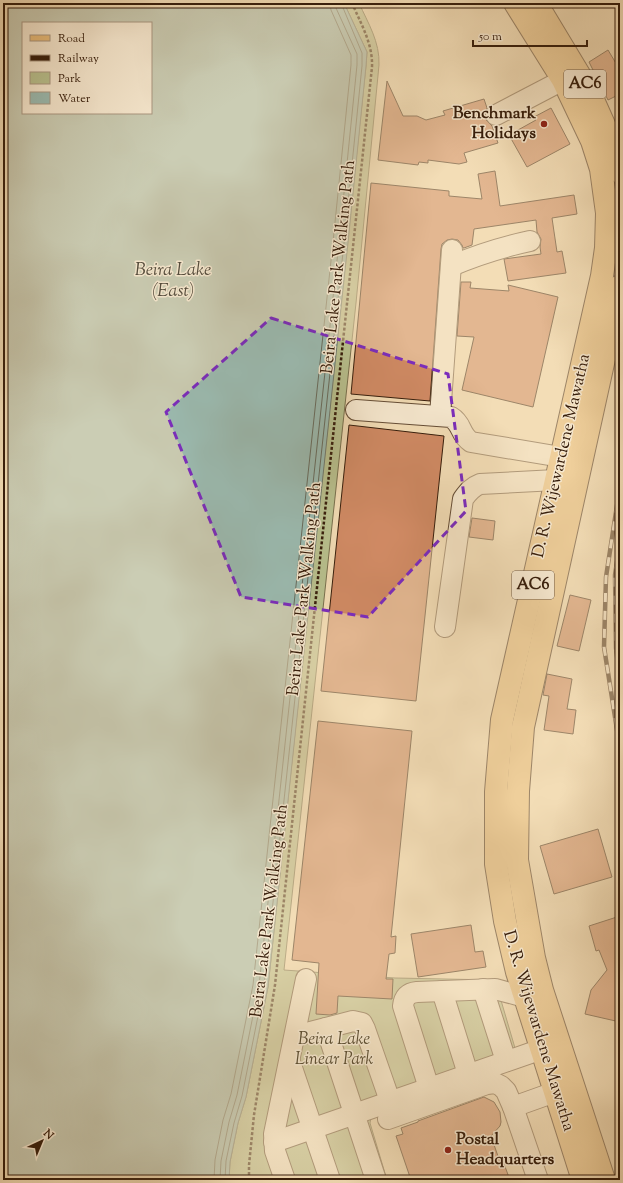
<svg xmlns="http://www.w3.org/2000/svg" width="623" height="1183" viewBox="0 0 623 1183" font-family="'Sorts Mill Goudy',serif">
	<style>
		.green { fill: #b9c290; stroke: #78704e }
		.water { fill: #9bbbb1; stroke: #737c6f; fill-rule: evenodd }
		.lines { fill: none; stroke-linecap: round; stroke-linejoin: round }
		.shore { stroke: #686c5e; stroke-width: 1 }
		.building { fill: #d08a64; stroke: #361d0b }
		.minor-casing { stroke: #654d36; stroke-width: 22 }
		.major-casing { stroke: #361d0b; stroke-width: 24 }
		.path { stroke: #361d0b; stroke-width: 2.5; stroke-dasharray: 3 2; stroke-linecap: butt }
		.minor { stroke: #f7e9d0; stroke-width: 20 }
		.major { stroke: #eabe7b; stroke-width: 22 }
		.rail-casing { stroke: #361d0b; stroke-width: 4.5 }
		.rail { stroke: #f7e9d0; stroke-width: 3; stroke-dasharray: 9; stroke-linecap: butt }
		.marked { fill: none; stroke: #7b2cbf; stroke-width: 3; stroke-dasharray: 8 5; stroke-linejoin: round }
		.poi-dot { fill: #8f2418; stroke: #f7e9d0; stroke-width: 1.5 }
		.labels { text-anchor: middle; dominant-baseline: central; stroke-width: 3; stroke-linejoin: round; paint-order: stroke }
		.shield { fill: #f7e9d0; stroke: #705a46; stroke-width: 1 }
		.shield-label { font-size: 16px; font-weight: bold; fill: #361d0b }
		.poi-label { font-size: 17px; font-weight: bold; fill: #361d0b; stroke: #f7e9d0; text-anchor: end }
		.street-label { font-size: 17px; fill: #361d0b; stroke: #f7e9d0 }
		.park-label { font-size: 17px; font-style: italic; fill: #5d4f33; stroke: #f7e9d0 }
		.water-label { font-size: 18px; font-style: italic; fill: #544c3d; stroke: #f7e9d0 }
	</style>
	<rect width="100%" height="100%" fill="#f3ddb6"/>
	<filter id="stains"><feTurbulence type="fractalNoise" baseFrequency=".005" numOctaves="4"/><feColorMatrix values="0 0 0 0 .2 0 0 0 0 .09 0 0 0 0 .02 0 0 0 .5 -.17"/></filter>
	<radialGradient id="worn" r=".72"><stop offset=".6" stop-color="#630" stop-opacity="0"/><stop offset="1" stop-color="#630" stop-opacity=".3"/></radialGradient>
	<path class="green" d="M344,3H359C368,23 380,42 379,65L356,303L284,970L395,978L495,980L520,1065L371,1118L370,1123L387,1180H229L230,1162L238,1123L246,1097L268,987L366,66L367,52Z"/>
	<path class="water" d="M3,3H344L367,52L366,66L348,243L268,987L246,1097L238,1123L230,1162L229,1180H3ZM23,23H151V113H23Z"/>
	<g class="lines">
		<g class="shore">
			<polyline points="214,1180 215,1160 223,1120 231,1094 253,985 333,242 351,65 351,55 331,10 330,3"/>
			<polyline points="220,1180 221,1161 229,1122 237,1095 259,986 339,242 357,65 357,54 336,8 336,3"/>
			<polyline points="225,1180 226,1161 234,1123 242,1096 264,986 344,243 362,66 362,53 341,3"/>
		</g>
	</g>
	<g class="building">
		<polygon points="608,50 620,70 620,94 608,100 589,62"/>
		<polygon points="387,81 403,116 417,116 426,120 445,115 443,111 484,99 487,108 485,114 486,120 492,126 498,143 464,153 467,162 459,164 428,160 428,163 419,162 418,165 378,160"/>
		<polygon points="551,108 570,144 527,167 509,135 536,120 534,117"/>
		<polygon points="495,171 500,206 574,195 577,214 552,218 557,252 562,251 566,273 508,281 504,259 541,254 540,247 541,239 537,232 536,220 474,229 472,245 464,248 463,248 462,245 458,240 452,239 447,240 442,244 441,249 430,401 351,394 371,183 449,191 449,196 482,199 478,174"/>
		<polygon points="461,282 471,282 470,288 509,291 508,285 558,297 533,407 462,390 474,337 457,336"/>
		<polygon points="349,425 444,436 416,701 321,691"/>
		<polygon points="472,518 495,521 493,540 469,537"/>
		<polygon points="570,595 591,600 579,651 557,646"/>
		<polygon points="547,674 572,679 567,709 576,710 573,734 544,730 549,696 543,695"/>
		<polygon points="318,721 412,731 391,937 396,936 395,953 389,954 386,979 393,979 392,999 338,996 337,1013 330,1015 316,1014 319,963 292,960"/>
		<polygon points="598,829 612,877 554,894 540,846"/>
		<polygon points="620,916 620,1022 585,1014 591,990 607,970 599,950 596,951 589,926"/>
		<polygon points="471,925 475,952 483,951 486,967 418,977 411,934"/>
		<polygon points="484,1097 494,1102 500,1112 501,1122 500,1126 491,1136 501,1165 504,1164 510,1180 411,1180 396,1136 403,1134 401,1128 418,1122 418,1121"/>
	</g>
	<g class="lines">
		<g class="minor-casing">
			<g id="minor">
				<polyline points="496,115 563,80"/>
				<path d="M451,266C477,255 502,247 530,241"/>
				<path d="M356,410L451,417C463,424 459,434 471,442L561,457"/>
				<polyline points="440,416 452,250"/>
				<path d="M445,627L463,499C468,492 472,487 480,484L556,480"/>
				<polyline points="483,989 506,1061"/>
				<polyline points="442,991 468,1074"/>
				<polyline points="326,1028 376,1180"/>
				<polyline points="295,1036 353,1021 362,1023 365,1029 390,1101"/>
				<polyline points="290,1062 330,1180"/>
				<path d="M429,1088L403,1006C404,997 408,993 417,992L495,989L525,997"/>
				<polyline points="513,1107 555,1092"/>
				<polyline points="388,1119 487,1084 495,1083 501,1086 506,1091 513,1107 538,1180"/>
				<polyline points="274,1142 542,1049"/>
				<polyline points="285,1180 275,1151 274,1134 306,979"/>
			</g>
		</g>
		<g class="major-casing">
			<g id="major">
				<polyline points="515,3 563,80 592,141 601,169 607,213 606,248 602,276 502,720 496,792 496,864 505,921 517,972 583,1180"/>
				<polyline points="536,3 589,91 614,147 620,172"/>
				<polyline points="604,1180 542,990 534,958 517,860 518,791 523,727 620,286"/>
			</g>
		</g>
		<path class="path" d="M249,1180V1165L254,1115L275,985L372,67C373,44 361,24 352,3"/>
		<use href="#minor" class="minor"/>
		<use href="#major" class="major"/>
		<g class="rail-casing">
			<g id="rail">
				<polyline points="620,486 606,577 604,647 620,749"/>
				<polyline points="620,542 615,575 616,648 620,681"/>
			</g>
		</g>
		<use href="#rail" class="rail"/>
	</g>
	<path d="M0 0H623V1183H0ZM271,318L448,374L466,511L368,617L241,597L166,412Z" fill="#f3ddb6" fill-opacity=".55" fill-rule="evenodd"/>
	<path class="marked" d="M271,318L448,374L466,511L368,617L241,597L166,412Z"/>
	<g class="poi-dot">
		<circle cx="544" cy="124" r="4"/>
		<circle cx="448" cy="1150" r="4"/>
	</g>
	<g class="labels">
		<g class="shield">
			<rect x="564" y="70" width="42" height="28" rx="3"/>
			<rect x="512" y="571" width="42" height="28" rx="3"/>
		</g>
		<g class="shield-label">
			<text x="585" y="84">AC6</text>
			<text x="533" y="585">AC6</text>
		</g>
		<g class="poi-label">
			<text x="536" y="114">Benchmark<tspan x="536" dy="20">Holidays</tspan></text>
			<text x="456" y="1140" text-anchor="start">Postal<tspan x="456" dy="20">Headquarters</tspan></text>
		</g>
		<g class="street-label">
			<text transform="translate(339 267) rotate(-84)">Beira Lake Park Walking Path</text>
			<text transform="translate(562 456) rotate(-77)">D. R. Wijewardene Mawatha</text>
			<text transform="translate(305 589) rotate(-84)">Beira Lake Park Walking Path</text>
			<text transform="translate(270 911) rotate(-83)">Beira Lake Park Walking Path</text>
			<text transform="translate(538 1031) rotate(73)">D. R. Wijewardene Mawatha</text>
		</g>
		<g class="park-label">
			<text x="334" y="1040">Beira Lake<tspan x="334" dy="20">Linear Park</tspan></text>
		</g>
		<g class="water-label">
			<text x="173" y="271">Beira Lake<tspan x="173" dy="21">(East)</tspan></text>
		</g>
	</g>
	<rect width="623" height="1183" fill="none" stroke="#f3ddb6" stroke-width="16"/>
	<rect x="4" y="4" width="615" height="1175" fill="none" stroke="#361d0b" stroke-width="2"/>
	<rect x="8" y="8" width="607" height="1167" fill="none" stroke="#361d0b"/>
	<rect x="22" y="22" width="130" height="92" fill="#f7e9d0" stroke="#aa9781"/>
	<rect x="30" y="35" width="20" height="6" fill="#eabe7b" stroke="#aa9781"/>
	<text x="58" y="42" font-size="12" fill="#361d0b">Road</text>
	<rect x="30" y="55" width="20" height="6" fill="#361d0b" stroke="#aa9781"/>
	<text x="58" y="62" font-size="12" fill="#361d0b">Railway</text>
	<rect x="30" y="72" width="20" height="12" fill="#b9c290" stroke="#aa9781"/>
	<text x="58" y="82" font-size="12" fill="#361d0b">Park</text>
	<rect x="30" y="92" width="20" height="12" fill="#9bbbb1" stroke="#aa9781"/>
	<text x="58" y="102" font-size="12" fill="#361d0b">Water</text>
	<g transform="translate(42 1141) rotate(44)" stroke="#f7e9d0" stroke-width="3" paint-order="stroke">
	<path d="M0-3L7 15L0 10L-7 15Z" fill="#361d0b"/>
	<text y="-6" font-size="11" font-weight="bold" text-anchor="middle" fill="#361d0b">N</text>
	</g>
	<path d="M473 40v6h114v-6" fill="none" stroke="#361d0b" stroke-width="2"/>
	<text x="479" y="40" font-size="12" fill="#361d0b" stroke="#f7e9d0" stroke-width="3" paint-order="stroke">50 m</text>
	<rect width="100%" height="100%" filter="url(#stains)"/>
	<rect width="100%" height="100%" fill="url(#worn)"/>
</svg>
